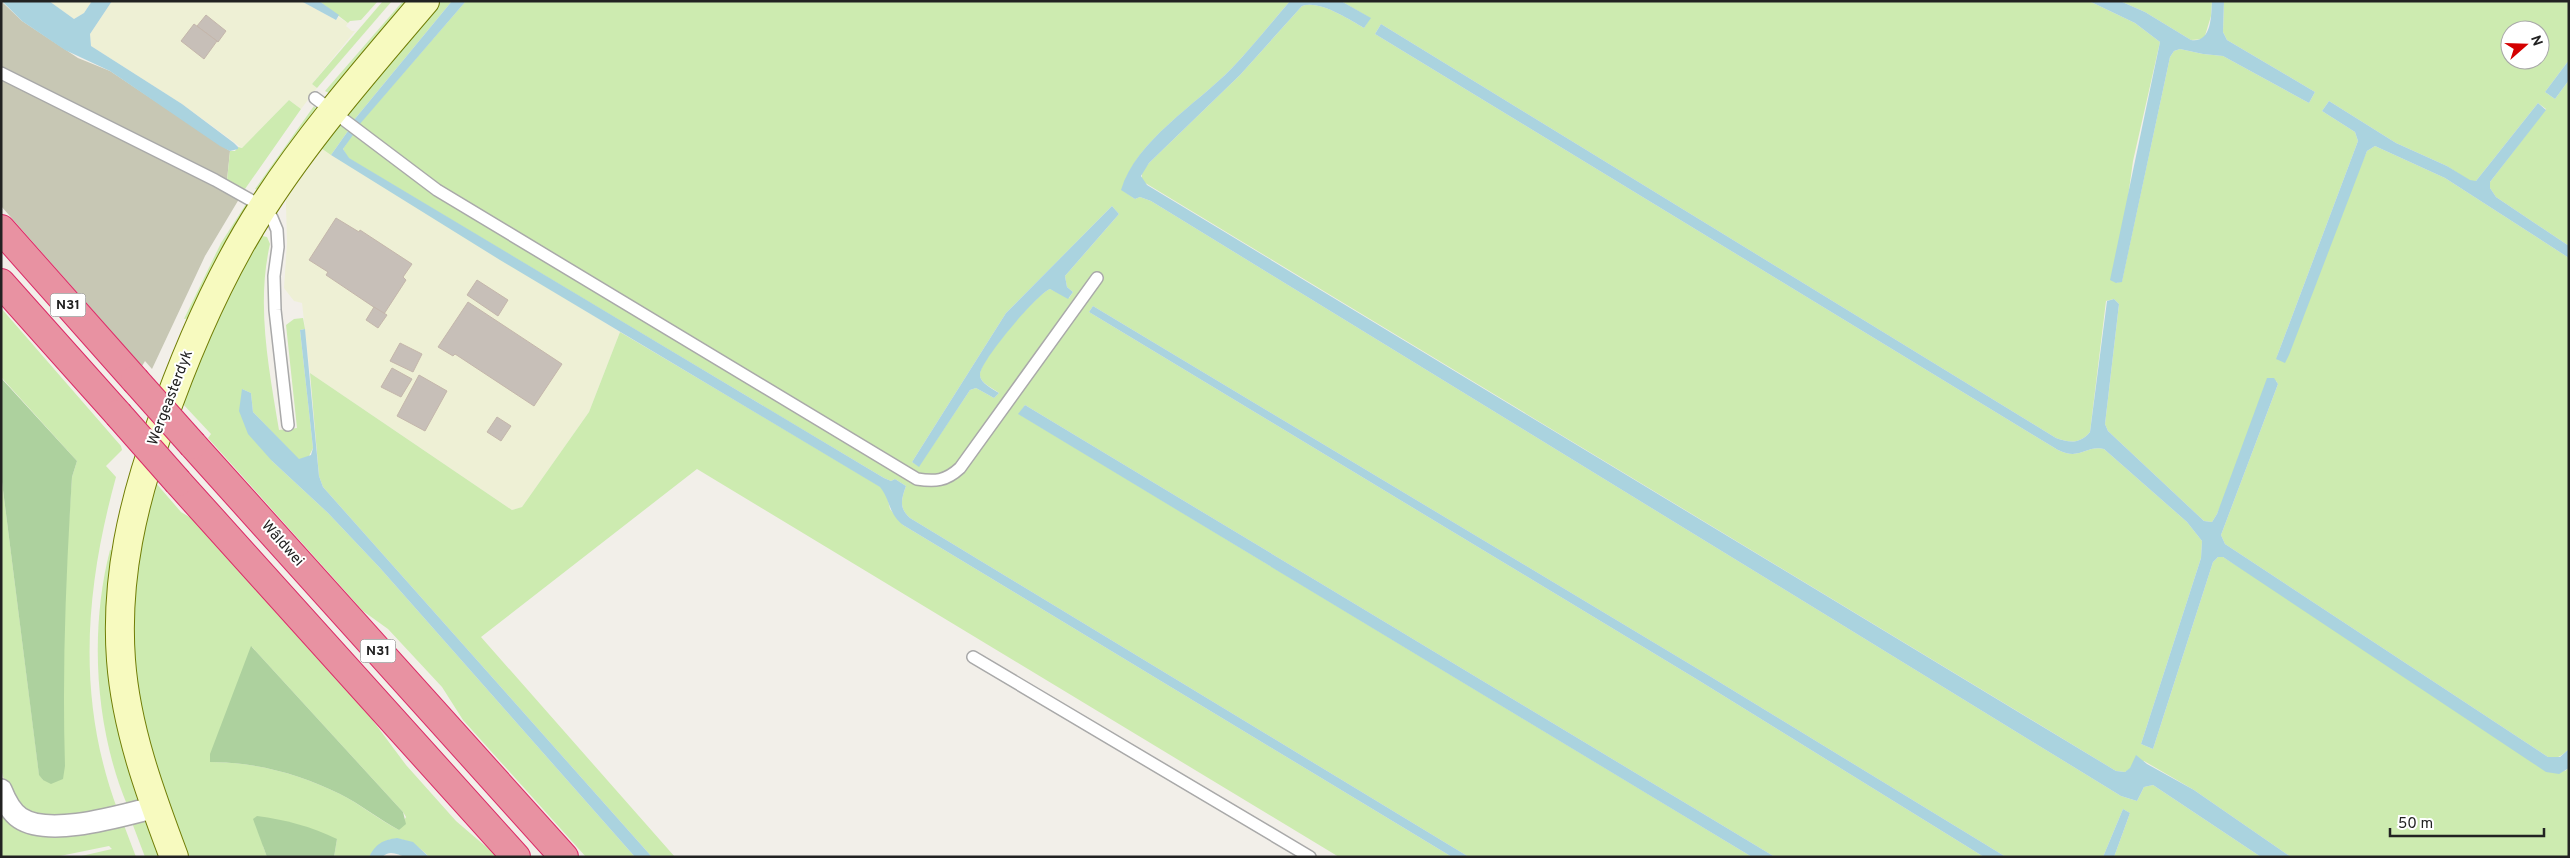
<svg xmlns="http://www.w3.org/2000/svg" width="2570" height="858" viewBox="0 0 2570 858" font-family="Overpass,sans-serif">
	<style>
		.construction { fill: #c7c7b4 }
		.farmland { fill: #eef0d5 }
		.grass { fill: #cdebb0; fill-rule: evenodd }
		.forest { fill: #add19e }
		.water { fill: #aad3df }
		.building { fill: #c7bfb8; stroke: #c4b6ab }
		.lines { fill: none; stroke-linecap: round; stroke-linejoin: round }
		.lane-casing { stroke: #a9a9a9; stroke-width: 14 }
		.street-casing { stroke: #a9a9a9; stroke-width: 24 }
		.secondary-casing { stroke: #707d05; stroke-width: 30 }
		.highway-casing { stroke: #dc2a67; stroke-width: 30 }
		.lane { stroke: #fff; stroke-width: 11 }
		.street { stroke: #fff; stroke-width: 21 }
		.secondary { stroke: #f7fabf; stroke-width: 28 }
		.highway { stroke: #e892a2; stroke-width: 28 }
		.highway-bridge-casing { stroke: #dc2a67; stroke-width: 30; stroke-linecap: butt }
		.highway-bridge { stroke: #e892a2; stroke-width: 28 }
		.labels { text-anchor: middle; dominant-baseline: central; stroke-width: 4; stroke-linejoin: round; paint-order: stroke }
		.shield { fill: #fff; stroke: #646464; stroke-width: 1 }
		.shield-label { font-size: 14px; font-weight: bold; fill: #222 }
		.street-label { font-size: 15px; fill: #222; stroke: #fff }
	</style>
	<rect width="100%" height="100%" fill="#f2efe9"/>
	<polygon class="construction" points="1,1 22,21 78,58 110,71 230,151 227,180 245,189 205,256 152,369 145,361 142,366 1,206"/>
	<g class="farmland">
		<polygon points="49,1 92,1 84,13 74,19"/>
		<polygon points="112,1 301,1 336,20 338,17 348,23 346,26 352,31 355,31 312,84 317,88 301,109 289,100 242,148 182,104 91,46 90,34"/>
		<polygon points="318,146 620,332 589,412 522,507 512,510 310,373 302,303 294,301 284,288 287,243 286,205 286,195"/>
	</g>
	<g class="grass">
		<polygon points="319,1 378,1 361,20 350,21 348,23"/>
		<polygon points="383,1 392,1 317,88 312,84"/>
		<polygon points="403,1 412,1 331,94 325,91"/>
		<path d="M437,1H452L354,120L359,124L466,1H1290C1271,23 1253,46 1233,67C1197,105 1136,139 1122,190L1135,199L1140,197L1151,201L2121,796L2137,801L2144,787L2153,785L2261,857H2114L2130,813L2123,809L2103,857H2006L1703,672L1093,306L1089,312L1698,680L1984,857H1775L1025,405L1019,414L1752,857H1469L910,518C899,508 901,500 906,486L895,479L891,481L884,478L348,158L343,149L352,135L348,131L331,155L318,146L336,123L344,125L435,193L905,477C926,489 945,489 963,472L1100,277L1096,274L957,465C944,476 933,477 916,473L819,417L443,190L352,122L344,112ZM1112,206L1119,214L1065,276L1067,287L1073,292L1069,298L1050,289C1037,293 978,362 980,375C980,383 993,388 999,393L994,398L976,388L970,390L919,466L912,462L1006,313Z"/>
		<path d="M1341,1H2089L2135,23L2160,42L2133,161L2116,283L2122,281L2170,57L2174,51L2180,49L2203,54L2223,56L2309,103L2315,92L2227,40L2223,32L2224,1H2569V60L2545,92L2555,99L2569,80V246L2496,197L2490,188V182L2546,109L2538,103L2476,181H2470L2447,166L2396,143L2329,101L2322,111L2355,132L2358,141L2276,359L2367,151L2375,146L2445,178L2569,258V749C2562,755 2558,760 2548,757L2225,544L2221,535L2278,384L2276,381L2217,514L2212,522L2204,521L2108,431L2105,424L2119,304L2114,299L2106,301L2090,432C2080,444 2070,443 2056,438L1381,24L1375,34L2058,450C2080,461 2086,445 2104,449L2187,522L2202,541L2201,558L2141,744L2153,749L2213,562L2218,557H2223L2565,771L2569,768V857H2291L2194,790L2144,761L2125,772L2116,771L1142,181V172L1149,163L1240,75L1302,6C1320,0 1348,19 1364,28L1370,18ZM2510,30H2540V60H2510Z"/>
		<polygon points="2120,1 2212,1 2211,16 2204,39 2191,40 2145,12"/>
		<polygon points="289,100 301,109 245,189 227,181 230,151 235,151 238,147 242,148"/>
		<polygon points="314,106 318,111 259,190 255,189"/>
		<polygon points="246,204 249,206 191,318 184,319 221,243"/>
		<path d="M262,236L267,237L270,244C256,305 269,369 279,430L297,428L286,325L294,319L303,318L305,329L300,330L313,448L308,458L299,460L253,412L251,393L242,389L272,461L328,513L380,568L635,857H586L463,720L442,687L388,629L363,611L208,438L211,434L181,402C192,375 243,246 262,236Z"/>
		<path d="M1,308L121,446L122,450L106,466L116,477C85,590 76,699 118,811L72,819L23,814L7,791L1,769V474L39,774L43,780L62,673L64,593L72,477L77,461L1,377Z"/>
		<polygon points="620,332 881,487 887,496 890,509 903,525 1452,857 1339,857 697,469 481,637 675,857 652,857 323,487 319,476 310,373 512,510 522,507 589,412"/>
		<path d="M155,482L181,512L191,518L371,718L406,765L456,821L498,857H429C410,836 385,830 369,857H334L337,839L263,846L267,857H185L144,731L133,647L135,580L139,549ZM252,647L403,812L406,817L399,830C378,819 360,804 340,794C300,774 255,762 211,762Z"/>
		<path d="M110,550L115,551L139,797L136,803L128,807C95,730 89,631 110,550Z"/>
		<polygon points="1,804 6,813 122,820 136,857 77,857 112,849 109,846 55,857 1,857"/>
		<polygon points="141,819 146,821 163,857 145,857 131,820"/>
	</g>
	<g class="forest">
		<path d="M1,378L77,461L72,477C66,574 62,669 65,766L63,779L51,784L43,780L39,775L1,474Z"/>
		<path d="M251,646L403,812L406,824L399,830C379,819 360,804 340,794C300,774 255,762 210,762V754Z"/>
		<path d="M257,816C286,820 310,826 337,839L334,857H267L253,819Z"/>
	</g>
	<g class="water">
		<polygon points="2,1 49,1 74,19 84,13 92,1 112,1 90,34 91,46 182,104 234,143 238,147 238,149 230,151 220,146 110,71 65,50 22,21"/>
		<polygon points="301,1 319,1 339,15 336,20"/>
		<polygon points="452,1 466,1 359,125 354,120"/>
		<path d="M1290,1H1341L1371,18L1364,28C1348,19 1320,0 1302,6L1240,75L1149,163L1141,176L1147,185L2116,771L2125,772L2130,768L2136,755L2147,764L2194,790L2291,857H2261L2153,785L2144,787L2137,801L2121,796L1151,201L1140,197L1135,199L1121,190C1136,140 1196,105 1232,68C1252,47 1271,23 1290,1Z"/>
		<path d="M2089,1H2120L2145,12L2191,40C2212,43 2211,16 2212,1H2224L2223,32L2227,40L2315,92L2309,103L2223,56L2203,54L2180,49L2174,51L2170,57L2122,282L2116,283L2110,280L2160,42L2135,23Z"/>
		<path d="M1381,24L2056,438C2070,443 2080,444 2090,432L2107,301L2114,299L2119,304L2105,424L2108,431L2204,521L2212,522L2217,514L2267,378H2274L2278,384L2221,535L2225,544L2548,757H2560L2569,749V768L2559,774L2546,772L2223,557H2218L2213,562L2153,749L2141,744L2201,558L2202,541L2187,522L2104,449C2086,445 2080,461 2058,450L1375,34Z"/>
		<polygon points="2569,60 2569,80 2555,99 2545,92"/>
		<polygon points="2329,101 2396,143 2447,166 2470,180 2476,181 2538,103 2546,110 2490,182 2490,188 2496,197 2569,246 2569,258 2445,178 2375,146 2367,151 2289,355 2285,363 2276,359 2358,141 2355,132 2322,111"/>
		<path d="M348,131L353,135L343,149L349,158L884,478L891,481L895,479L906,486C901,500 899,508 910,518L1469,857H1452L903,525C888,513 891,501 880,487L500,260L331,155Z"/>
		<path d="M1112,206L1119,214L1065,276L1067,287L1073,292L1068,299L1050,289C1038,293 979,362 980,375C980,383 993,389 999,393L994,398L976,388L970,390L919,467L912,462L1006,313Z"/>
		<polygon points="1093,306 1703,672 2006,857 1984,857 1698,680 1089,312"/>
		<polygon points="305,329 319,476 323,487 652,857 635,857 380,568 328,513 272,461 248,434 239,411 242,389 251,393 253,412 299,459 311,455 313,448 300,330"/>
		<polygon points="1025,405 1775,857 1752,857 1669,807 1018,414"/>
		<polygon points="2123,809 2130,813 2114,857 2103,857"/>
		<path d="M397,838L413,842L429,857C422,857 413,858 406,857C398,855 390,849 382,857H369C376,844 382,840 397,838Z"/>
	</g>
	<g class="building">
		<polygon points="206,15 226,31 218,42 197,26"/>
		<polygon points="194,24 217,41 204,59 181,41"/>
		<polygon points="336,218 359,232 360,230 412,264 403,277 406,280 384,314 326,275 328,272 309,260"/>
		<polygon points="477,280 508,300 498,316 467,295"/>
		<polygon points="468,302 562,364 534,406 455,354 453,356 438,347"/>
		<polygon points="374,307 387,315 378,328 366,320"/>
		<polygon points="400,343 422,354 413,372 390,361"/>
		<polygon points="392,368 412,379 401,397 381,387"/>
		<polygon points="419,375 447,391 425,431 397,416"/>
		<polygon points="497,417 511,426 501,441 487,432"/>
	</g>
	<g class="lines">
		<g class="lane-casing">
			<g id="lane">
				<polyline points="1,73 215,180 263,207 272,218 277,230 278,247 274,276 275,310 288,425"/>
				<path d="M315,98L437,190L917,479C935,482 946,481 960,468L1097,278"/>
				<polyline points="973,657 1310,857"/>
			</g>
		</g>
		<g class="street-casing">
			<path id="street" d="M1,790C5,800 11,812 20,818C50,838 123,815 156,807"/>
		</g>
		<g class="secondary-casing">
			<path id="secondary" d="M174,857C150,793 126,728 121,660C115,579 133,502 160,427C187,350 219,275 263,207C310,134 368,68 425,1"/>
		</g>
		<g class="highway-casing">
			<g id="highway">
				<polyline points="1,229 135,380"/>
				<polyline points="1,283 118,414"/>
				<polyline points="193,445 564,857"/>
				<polyline points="178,482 516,857"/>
			</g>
		</g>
		<use href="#lane" class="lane"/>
		<use href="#street" class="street"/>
		<use href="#secondary" class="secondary"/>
		<use href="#highway" class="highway"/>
		<g class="highway-bridge-casing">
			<g id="highway-bridge">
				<polyline points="135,380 193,445"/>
				<polyline points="118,414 178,482"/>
			</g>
		</g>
		<use href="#highway-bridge" class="highway-bridge"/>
	</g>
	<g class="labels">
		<g class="shield">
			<rect x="50.5" y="293.5" width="35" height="23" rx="4"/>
			<rect x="360.5" y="639.5" width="35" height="23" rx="4"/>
		</g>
		<g class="shield-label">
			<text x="68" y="305">N31</text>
			<text x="378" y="651">N31</text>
		</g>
		<g class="street-label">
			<text transform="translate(171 398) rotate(-69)">Wergeasterdyk</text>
			<text transform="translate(282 544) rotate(48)">Wâldwei</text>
		</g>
	</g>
	<rect width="2570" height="858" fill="none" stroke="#222222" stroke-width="5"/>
	<g transform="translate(2525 45) rotate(70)"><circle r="24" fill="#ffffff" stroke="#a7a7a7"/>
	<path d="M0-4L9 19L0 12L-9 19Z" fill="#d40000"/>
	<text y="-8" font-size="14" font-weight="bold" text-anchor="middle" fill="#222222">N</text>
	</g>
	<path d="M2390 828v8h154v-8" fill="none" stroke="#222222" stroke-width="2.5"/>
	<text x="2398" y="828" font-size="15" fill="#222222" stroke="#ffffff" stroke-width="4" paint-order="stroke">50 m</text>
</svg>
